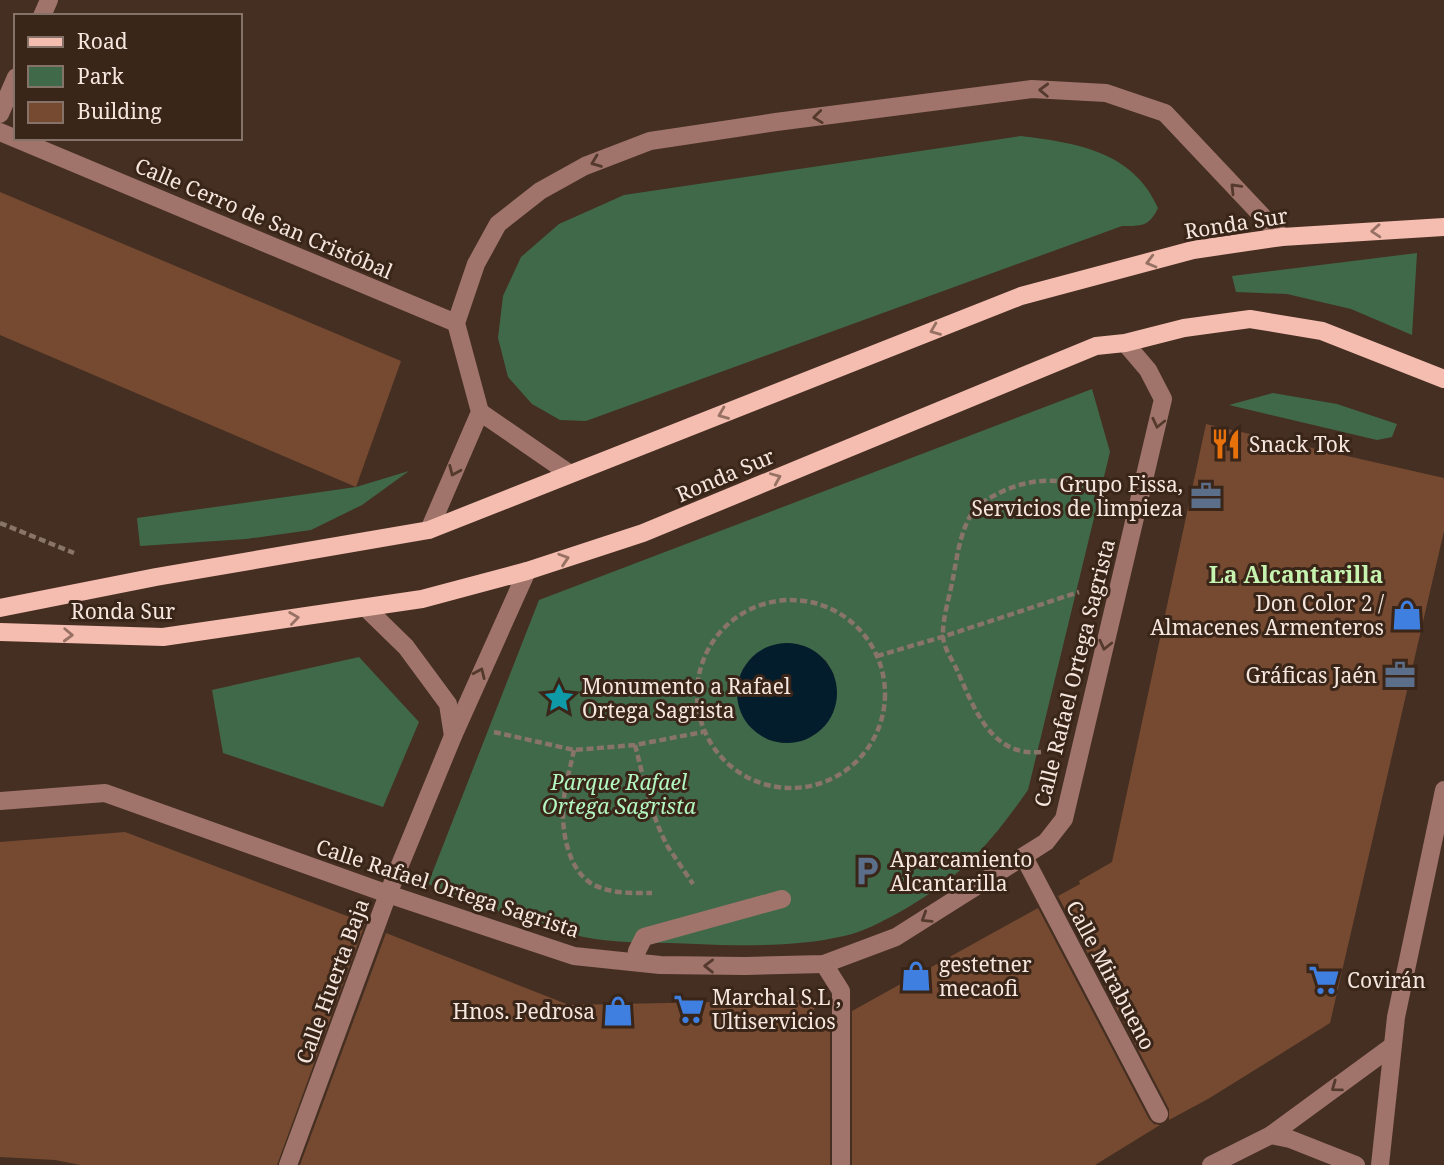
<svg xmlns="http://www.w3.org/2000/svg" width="1444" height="1165" viewBox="0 0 1444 1165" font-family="'Noto Serif',serif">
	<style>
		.green { fill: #40694a; fill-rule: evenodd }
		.water { fill: #041d2c }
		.building { fill: #754a31 }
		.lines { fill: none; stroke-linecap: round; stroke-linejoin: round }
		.path { stroke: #887469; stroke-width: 4.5; stroke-dasharray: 7 3.5; stroke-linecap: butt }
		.minor { stroke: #a0746a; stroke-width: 18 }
		.major { stroke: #f4bdb0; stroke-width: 18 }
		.oneway { stroke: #54392d }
		.oneway2 { stroke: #977164 }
		.labels { text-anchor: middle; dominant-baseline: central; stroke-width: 6; stroke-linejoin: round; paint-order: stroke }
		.street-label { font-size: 21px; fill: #f5e6de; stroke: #3a2519 }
		.poi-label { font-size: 21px; fill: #f5e6de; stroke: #3a2519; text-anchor: start }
		.park-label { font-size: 21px; font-style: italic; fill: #b3f7c1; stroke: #3a2519 }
		.neighbourhood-label { font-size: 23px; font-weight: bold; fill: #c6f3b0; stroke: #3a2519 }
	</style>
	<rect width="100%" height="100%" fill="#452f22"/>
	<g class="green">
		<path d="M1021,136C1076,143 1133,151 1158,208C1149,227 1141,226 1122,226L586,421L560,420L532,404L508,377L498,338L503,296L521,257L559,224L624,195Z"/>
		<polygon points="1417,253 1412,335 1351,309 1287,294 1236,292 1232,276"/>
		<path d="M1092,389L1110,452L1028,790C988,847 959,879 898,913C881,922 863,932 844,936C797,947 744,946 696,944C663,942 627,944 595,939C537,929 482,905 428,884L539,600ZM814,651L826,661L834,675L783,743L767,739L754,730L738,684L743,669L753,656Z"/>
		<polygon points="1273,393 1337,404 1397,424 1392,437 1377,440 1229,405"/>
		<polygon points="409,471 362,505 311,530 246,539 140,546 137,518 356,487"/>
		<polygon points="359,657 419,722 383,807 223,753 212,690"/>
	</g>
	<circle class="water" cx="787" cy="693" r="50"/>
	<g class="building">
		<polygon points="0,192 401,361 356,487 0,335"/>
		<polygon points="1206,424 1444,478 1444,531 1330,1023 1208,1099 1169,1120 1169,1109 1058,896 1080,884 1079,881 1112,862"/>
		<polygon points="125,832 355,919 355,920 365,924 277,1165 80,1165 55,1160 0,1157 0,842"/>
		<polygon points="1038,908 1149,1119 1154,1124 1160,1125 1095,1165 852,1165 852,1011"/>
		<polygon points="386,933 569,1005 814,1000 815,1032 830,1024 830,1165 300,1165"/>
	</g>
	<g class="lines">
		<g class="path">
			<polyline points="0,523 74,553"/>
			<circle cx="791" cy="694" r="94"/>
			<polyline points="877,656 942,637 1079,592"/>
			<polyline points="494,732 574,750 635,745 703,732"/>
			<path d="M635,745C644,779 651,816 668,847C676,859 685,872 693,884"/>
			<path d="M574,750C570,769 564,789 563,808C562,834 569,872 594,885C612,894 633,893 652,893"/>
			<path d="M1041,752C991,757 974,708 957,670C953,661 943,647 943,636C942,620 950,595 953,578C957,557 961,525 976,508C982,502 991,497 999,493C1036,475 1063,480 1102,488"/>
		</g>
		<g class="minor">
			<polyline points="42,16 49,0"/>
			<polyline points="0,114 16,77"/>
			<polyline points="0,132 456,323"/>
			<polyline points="480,412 570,474"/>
			<polyline points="429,530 480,412 456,323 476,264 498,224 540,191 585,166 650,141 776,122 1032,89 1106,93 1165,113 1282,237"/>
			<polyline points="366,608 406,647 448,704 453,736"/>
			<polyline points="0,801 105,793 388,894 574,956 660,965 745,966 824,964 896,937 1046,842 1064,819 1163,399 1148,370 1125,343"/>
			<polyline points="1024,857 1159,1114"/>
			<polyline points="635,962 637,951 644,937 782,899"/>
			<polyline points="824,964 841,991 841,1165"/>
			<polyline points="1271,1135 1290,1139 1356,1165"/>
			<polyline points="288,1165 388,894 453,736 527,571"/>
			<polyline points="1211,1165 1271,1135 1391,1047"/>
			<polyline points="1380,1165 1396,1017 1444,790"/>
		</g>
		<g class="major">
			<polyline points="0,608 156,577 429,530 1021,296 1193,250 1282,237 1444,227"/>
			<polyline points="0,632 163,637 422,599 527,571 643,533 1096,346 1125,343 1184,328 1250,319 1322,331 1444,379"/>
		</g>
	</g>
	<defs><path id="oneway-chevron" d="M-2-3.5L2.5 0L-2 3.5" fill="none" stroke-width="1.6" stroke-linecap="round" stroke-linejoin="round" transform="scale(1.75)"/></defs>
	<g class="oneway">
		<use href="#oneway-chevron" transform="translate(1044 90) rotate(-178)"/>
		<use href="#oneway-chevron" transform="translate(818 117) rotate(173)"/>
		<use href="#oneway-chevron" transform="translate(596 162) rotate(159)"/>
		<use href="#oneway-chevron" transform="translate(1235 188) rotate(-134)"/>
		<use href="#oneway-chevron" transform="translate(1158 423) rotate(103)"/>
		<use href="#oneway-chevron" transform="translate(454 471) rotate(113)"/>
		<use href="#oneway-chevron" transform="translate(1105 645) rotate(103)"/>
		<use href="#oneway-chevron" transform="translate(480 673) rotate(-66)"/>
		<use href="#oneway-chevron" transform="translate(926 918) rotate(148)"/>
		<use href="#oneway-chevron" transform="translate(709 966) rotate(-179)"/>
		<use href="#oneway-chevron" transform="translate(1336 1087) rotate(144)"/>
	</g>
	<g class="oneway2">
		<use href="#oneway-chevron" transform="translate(1376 231) rotate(176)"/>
		<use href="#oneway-chevron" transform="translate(1151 262) rotate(165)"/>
		<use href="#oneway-chevron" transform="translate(935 330) rotate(158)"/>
		<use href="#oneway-chevron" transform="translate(723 414) rotate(158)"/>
		<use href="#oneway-chevron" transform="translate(776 478) rotate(-23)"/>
		<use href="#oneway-chevron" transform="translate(564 559) rotate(-18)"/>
		<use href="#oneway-chevron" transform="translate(294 618) rotate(-8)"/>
		<use href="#oneway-chevron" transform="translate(68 635) rotate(2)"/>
	</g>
	<defs>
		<g id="restaurant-bare" transform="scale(2.415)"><path d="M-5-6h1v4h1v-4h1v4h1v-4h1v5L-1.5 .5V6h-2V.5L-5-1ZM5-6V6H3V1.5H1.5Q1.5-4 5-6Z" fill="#e8710a" stroke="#3a2519" stroke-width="2.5" paint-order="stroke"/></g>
		<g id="office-bare" transform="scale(2.415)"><path d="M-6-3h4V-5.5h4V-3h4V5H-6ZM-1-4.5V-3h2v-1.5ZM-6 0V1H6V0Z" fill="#5c6f8a" stroke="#3a2519" stroke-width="2.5" paint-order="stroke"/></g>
		<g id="shop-bare" transform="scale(2.415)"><path d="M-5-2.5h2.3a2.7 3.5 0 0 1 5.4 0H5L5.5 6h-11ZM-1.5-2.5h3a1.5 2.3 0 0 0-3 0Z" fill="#3f7fe0" stroke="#3a2519" stroke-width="2.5" paint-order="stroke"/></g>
		<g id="sight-bare" transform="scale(2.415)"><path d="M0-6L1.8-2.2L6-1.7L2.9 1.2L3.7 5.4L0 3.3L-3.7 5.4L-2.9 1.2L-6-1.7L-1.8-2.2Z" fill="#0f9aa8" stroke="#3a2519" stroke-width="2.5" paint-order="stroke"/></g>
		<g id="parking-bare" transform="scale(2.415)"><path d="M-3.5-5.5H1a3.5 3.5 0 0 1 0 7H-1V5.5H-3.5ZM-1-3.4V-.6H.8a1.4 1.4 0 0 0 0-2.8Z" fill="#5c6f8a" stroke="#3a2519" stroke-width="2.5" paint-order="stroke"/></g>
		<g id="supermarket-bare" transform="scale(2.415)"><path d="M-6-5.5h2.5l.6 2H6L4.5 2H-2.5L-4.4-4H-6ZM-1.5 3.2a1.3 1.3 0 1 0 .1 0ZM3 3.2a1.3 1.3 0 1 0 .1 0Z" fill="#3f7fe0" stroke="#3a2519" stroke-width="2.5" paint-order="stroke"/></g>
	</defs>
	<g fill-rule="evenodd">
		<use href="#restaurant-bare" x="1226" y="444"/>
		<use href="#office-bare" x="1206" y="496"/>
		<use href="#shop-bare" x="1407" y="615"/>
		<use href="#office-bare" x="1400" y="675"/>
		<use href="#sight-bare" x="559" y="698"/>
		<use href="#parking-bare" x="867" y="871"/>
		<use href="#shop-bare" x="916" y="976"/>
		<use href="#supermarket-bare" x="1324" y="980"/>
		<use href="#supermarket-bare" x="689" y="1009"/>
		<use href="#shop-bare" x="618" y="1011"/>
	</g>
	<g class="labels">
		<g class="street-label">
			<text transform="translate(264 218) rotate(23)">Calle Cerro de San Cristóbal</text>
			<text transform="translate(1236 223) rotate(-9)">Ronda Sur</text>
			<text transform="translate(725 475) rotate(-23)">Ronda Sur</text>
			<text x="123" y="611">Ronda Sur</text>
			<text transform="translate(1074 673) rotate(-76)">Calle Rafael Ortega Sagrista</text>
			<text transform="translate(448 888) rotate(18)">Calle Rafael Ortega Sagrista</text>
			<text transform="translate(1111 975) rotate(62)">Calle Mirabueno</text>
			<text transform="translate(332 981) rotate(-70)">Calle Huerta Baja</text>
		</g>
		<g class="poi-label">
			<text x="1249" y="444">Snack Tok</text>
			<text x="1183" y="484" text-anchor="end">Grupo Fissa,<tspan x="1183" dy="24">Servicios de limpieza</tspan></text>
			<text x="1384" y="603" text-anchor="end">Don Color 2 /<tspan x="1384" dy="24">Almacenes Armenteros</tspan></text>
			<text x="1377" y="675" text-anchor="end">Gráficas Jaén</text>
			<text x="582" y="686">Monumento a Rafael<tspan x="582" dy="24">Ortega Sagrista</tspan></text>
			<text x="890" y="859">Aparcamiento<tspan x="890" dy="24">Alcantarilla</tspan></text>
			<text x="939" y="964">gestetner<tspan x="939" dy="24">mecaofi</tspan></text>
			<text x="1347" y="980">Covirán</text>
			<text x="712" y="997">Marchal S.L ,<tspan x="712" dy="24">Ultiservicios</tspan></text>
			<text x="595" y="1011" text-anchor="end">Hnos. Pedrosa</text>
		</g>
		<g class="park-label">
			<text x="619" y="782">Parque Rafael<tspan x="619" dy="24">Ortega Sagrista</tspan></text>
		</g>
		<g class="neighbourhood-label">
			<text x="1296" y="574">La Alcantarilla</text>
		</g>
	</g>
	<rect x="14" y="14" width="228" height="126" fill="#3a2519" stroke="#857268" stroke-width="2"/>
	<rect x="28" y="37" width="35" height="10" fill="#f4bdb0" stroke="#857268" stroke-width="2"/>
	<text x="77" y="49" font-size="21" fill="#f5e6de">Road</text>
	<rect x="28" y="66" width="35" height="21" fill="#40694a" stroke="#857268" stroke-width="2"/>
	<text x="77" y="84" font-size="21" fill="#f5e6de">Park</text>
	<rect x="28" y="102" width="35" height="21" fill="#754a31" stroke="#857268" stroke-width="2"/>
	<text x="77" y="119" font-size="21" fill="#f5e6de">Building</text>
</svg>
